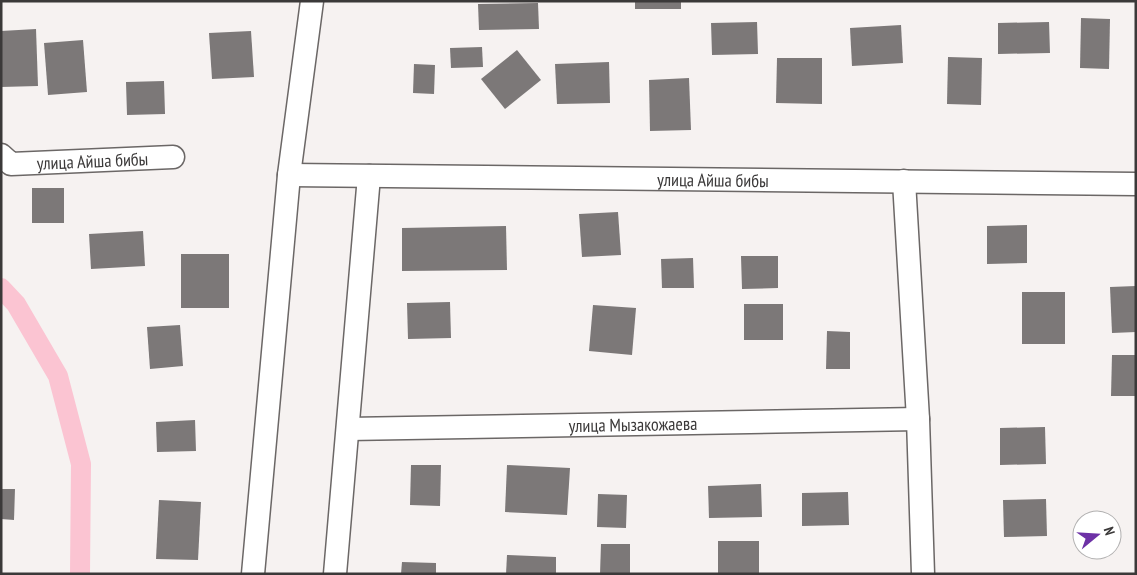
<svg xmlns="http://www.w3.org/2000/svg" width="1137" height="575" viewBox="0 0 1137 575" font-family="'PT Sans Narrow',sans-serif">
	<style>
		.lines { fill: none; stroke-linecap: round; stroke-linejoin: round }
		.canal { stroke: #fbc4d2; stroke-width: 20 }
		.building { fill: #7c7878 }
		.street-casing { stroke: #6b6766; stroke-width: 25 }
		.street { stroke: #fff; stroke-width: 22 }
		.labels { text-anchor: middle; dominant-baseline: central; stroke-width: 5; stroke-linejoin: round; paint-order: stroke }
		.street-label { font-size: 18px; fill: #3b3939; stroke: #fff }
	</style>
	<rect width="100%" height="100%" fill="#f6f2f1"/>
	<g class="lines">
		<polyline class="canal" points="1,288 16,304 58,376 81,464 80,574"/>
	</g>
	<g class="building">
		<rect x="635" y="1" width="46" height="8"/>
		<polygon points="538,3 539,29 479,30 478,4"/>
		<polygon points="1081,18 1110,19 1109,69 1080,68"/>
		<polygon points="757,22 758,54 712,55 711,23"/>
		<polygon points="1049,22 1050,53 998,54 998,23"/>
		<polygon points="901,25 903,63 852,66 850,28"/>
		<polygon points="36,29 38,86 1,87 1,31"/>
		<polygon points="251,31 254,77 212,79 209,33"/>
		<polygon points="83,40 87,92 48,95 44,43"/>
		<polygon points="482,47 483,67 451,68 450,48"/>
		<polygon points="517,50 541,80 505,109 481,79"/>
		<polygon points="948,57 982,58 981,105 947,104"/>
		<polygon points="777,58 822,58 822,104 776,103"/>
		<polygon points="609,62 610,103 557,104 555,64"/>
		<polygon points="414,64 435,65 434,94 413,93"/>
		<polygon points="689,78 691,130 650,131 649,80"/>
		<polygon points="164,81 165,114 127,115 126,82"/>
		<rect x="32" y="188" width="32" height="35"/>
		<polygon points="618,212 621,255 582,257 579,214"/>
		<polygon points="1027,225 1027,263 987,264 987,226"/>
		<polygon points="506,226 507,270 402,271 402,228"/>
		<polygon points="143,231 145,266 91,269 89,234"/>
		<rect x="181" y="254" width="48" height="54"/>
		<polygon points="741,256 778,256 778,288 742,289"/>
		<polygon points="693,258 694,288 662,288 661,259"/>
		<polygon points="1136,286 1136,332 1112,333 1110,287"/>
		<rect x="1022" y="292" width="43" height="52"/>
		<polygon points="450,302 451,338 408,339 407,303"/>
		<rect x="744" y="304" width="39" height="36"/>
		<polygon points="593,305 636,308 632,355 589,351"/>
		<polygon points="180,325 183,366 150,369 147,327"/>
		<polygon points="827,331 850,332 850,369 826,369"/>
		<polygon points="1112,355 1136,355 1136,396 1111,396"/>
		<polygon points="195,420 196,451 157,452 156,422"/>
		<polygon points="1045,427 1046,464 1000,465 1000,428"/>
		<polygon points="411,465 441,465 440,506 410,505"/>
		<polygon points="507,465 570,468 567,515 505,512"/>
		<polygon points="761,484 762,517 709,518 708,486"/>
		<polygon points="1,489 15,489 14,520 1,519"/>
		<polygon points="848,492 849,525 802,526 802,493"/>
		<polygon points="598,494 627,495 626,528 597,527"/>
		<polygon points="1046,499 1047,536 1004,537 1003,500"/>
		<polygon points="159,500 201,502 198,560 156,559"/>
		<rect x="718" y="541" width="41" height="33"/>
		<polygon points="601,544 630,544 630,574 600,574"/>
		<polygon points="507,555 556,557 556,574 506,574"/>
		<polygon points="402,562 436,563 436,574 401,574"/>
	</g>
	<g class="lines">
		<g class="street-casing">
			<g id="street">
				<path id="s1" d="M1,155L11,164L173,157"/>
				<path id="s2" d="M289,175L1136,184"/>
				<polyline points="904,181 918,419 923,574"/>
				<path id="s3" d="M348,429L918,419"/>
				<polyline points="253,574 289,175 312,1"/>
				<polyline points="335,574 369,176"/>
			</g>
		</g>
		<use href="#street" class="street"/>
	</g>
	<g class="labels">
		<g class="street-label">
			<text stroke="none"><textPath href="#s1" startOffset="95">улица Айша бибы</textPath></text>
			<text stroke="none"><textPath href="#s2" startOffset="424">улица Айша бибы</textPath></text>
			<text stroke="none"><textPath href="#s3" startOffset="285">улица Мызакожаева</textPath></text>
		</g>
	</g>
	<rect width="1137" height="575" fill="none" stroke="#3b3939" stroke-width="5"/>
	<g transform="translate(1097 535) rotate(72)"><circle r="24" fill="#ffffff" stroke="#b1b0b0"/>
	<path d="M0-4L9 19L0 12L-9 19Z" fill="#6d31a6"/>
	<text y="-8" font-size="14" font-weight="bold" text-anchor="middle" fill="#3b3939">N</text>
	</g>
</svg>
